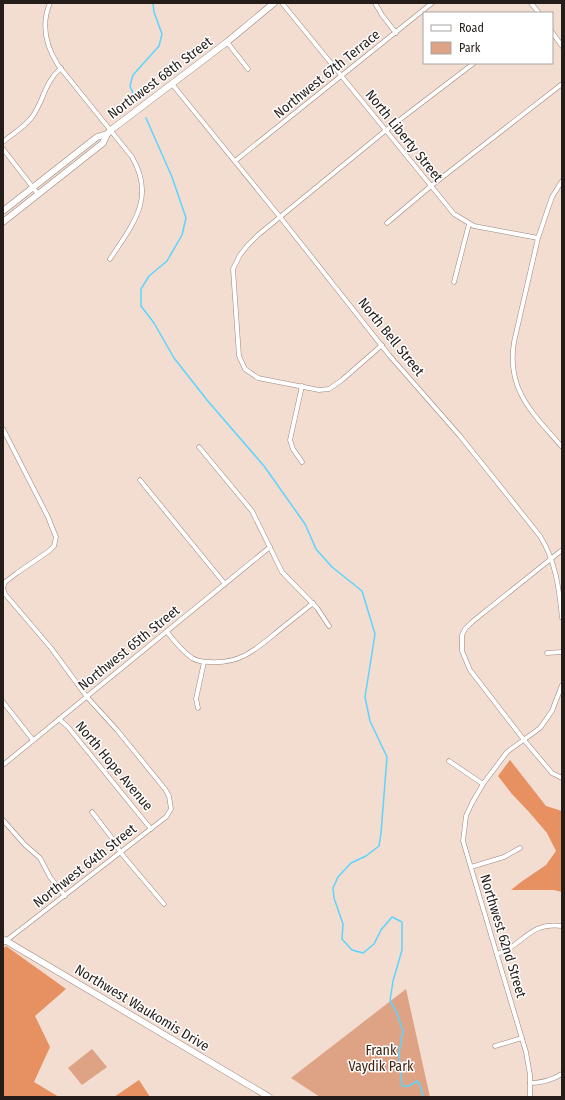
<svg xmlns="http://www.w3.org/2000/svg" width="565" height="1100" viewBox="0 0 565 1100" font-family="'Fira Sans Condensed',sans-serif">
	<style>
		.green { fill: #dea385 }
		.forest { fill: #e79061 }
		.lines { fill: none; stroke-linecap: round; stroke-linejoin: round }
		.stream { stroke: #5bd5ff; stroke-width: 1.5 }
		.street-casing { stroke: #9c867c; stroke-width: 5 }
		.secondary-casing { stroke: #9c867c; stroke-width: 7 }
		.street { stroke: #fff; stroke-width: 4 }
		.secondary { stroke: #fff; stroke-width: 6 }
		.labels { text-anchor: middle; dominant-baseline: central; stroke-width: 3; stroke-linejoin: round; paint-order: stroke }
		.street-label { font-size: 14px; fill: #251d19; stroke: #fff }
		.park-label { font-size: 14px; fill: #45230f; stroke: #fff }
	</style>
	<rect width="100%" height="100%" fill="#f3dcd0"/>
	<g class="green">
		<polygon points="406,989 430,1097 320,1097 291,1078"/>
		<polygon points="92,1049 107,1067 82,1085 68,1068"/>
	</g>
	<g class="forest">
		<polygon points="510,760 546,806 562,811 562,892 554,890 511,890 521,882 546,865 556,851 547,833 529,812 512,794 498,776"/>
		<polygon points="6,946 66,989 35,1016 50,1047 34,1082 59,1097 3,1097 3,949"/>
		<polygon points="139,1080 150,1097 114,1097"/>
	</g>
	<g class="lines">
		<g class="stream">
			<polyline points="135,98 130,86 133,75 159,46 162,34 154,12 153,3"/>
			<polyline points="146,118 172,177 186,218 182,235 167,261 149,276 141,289 141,306 154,323 174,358 207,400 264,466 305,524 316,549 332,567 362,591 375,634 365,697 370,721 387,757 381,833 379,846 366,856 351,863 338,877 333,888 334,898 343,924 342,939 352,950 363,953 374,944 381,930 392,917 402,922 402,950 393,981 390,1001 397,1013 403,1031 399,1053 402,1086 409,1086 417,1081 420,1085 423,1097"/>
		</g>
		<g class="street-casing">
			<g id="street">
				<path d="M50,3C41,24 46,46 58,65L132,157C156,198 133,224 110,259"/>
				<polyline points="282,3 454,214 474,226 538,238"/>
				<polyline points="375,3 382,15 396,33"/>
				<polyline points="531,3 539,13"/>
				<polyline points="552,32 562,46"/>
				<polyline points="227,42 248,69"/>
				<path d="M172,84L280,217L389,355L460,436L540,536C556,562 559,588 562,618"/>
				<path d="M3,142C12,134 25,127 32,117C45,99 43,84 61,68"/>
				<polyline points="3,149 38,194"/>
				<polyline points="235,161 432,3"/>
				<path d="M562,181L552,197L538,238L514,342C506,391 534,414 562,447"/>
				<polyline points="387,223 431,186 562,84"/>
				<polyline points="454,282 469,224"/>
				<polyline points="382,345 342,380 329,389 319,390 258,378 245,369 239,356 233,269 240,255 247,246 258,235 385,131 474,63"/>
				<polyline points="3,429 48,517 56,537 54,546 49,551 17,573 5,582 3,588"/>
				<polyline points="199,447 252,511 282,572 317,608 329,626"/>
				<polyline points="302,462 293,449 290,440 302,386"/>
				<polyline points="140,480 225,584"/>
				<polyline points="562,550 472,622 465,629 462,635 462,651 470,670 524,740 552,773 562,778"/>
				<polyline points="3,588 5,594 51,648 87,697 117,730 165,789 169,796 171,809 166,817 3,943"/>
				<path d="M167,632C174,641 182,651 192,658C197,661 204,662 210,662C240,664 255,650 277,632C289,622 301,613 313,603"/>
				<polyline points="547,653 562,652"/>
				<polyline points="3,702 33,740"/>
				<polyline points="198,708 196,699 204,662"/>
				<polyline points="59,719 68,727 151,829"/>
				<polyline points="449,761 483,784"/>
				<polyline points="3,765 270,547"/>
				<polyline points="92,812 115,842 120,852 164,904"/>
				<polyline points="3,820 25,845 40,858 50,877 65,896"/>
				<polyline points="471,867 504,857 520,848"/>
				<path d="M497,954C524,946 527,922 562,926"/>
				<polyline points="495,1046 522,1038"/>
				<path d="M530,1083C543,1083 552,1080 562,1074"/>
				<polyline points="530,1097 530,1075 526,1052 463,841 466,816 472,803 483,784 507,752 540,728 552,711 562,685"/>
			</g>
		</g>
		<g class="secondary-casing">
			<g id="secondary">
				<polyline points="3,211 97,137 107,134"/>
				<polyline points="3,222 103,143 107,134 111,130 227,42 274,3"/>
				<polyline points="3,939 269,1097"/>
			</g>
		</g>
		<use href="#street" class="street"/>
		<use href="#secondary" class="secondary"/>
	</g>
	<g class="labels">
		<g class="street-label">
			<text transform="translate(327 74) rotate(-39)">Northwest 67th Terrace</text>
			<text transform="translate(160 78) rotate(-37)">Northwest 68th Street</text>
			<text transform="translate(404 136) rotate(51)">North Liberty Street</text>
			<text transform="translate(391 337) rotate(51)">North Bell Street</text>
			<text transform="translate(129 648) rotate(-39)">Northwest 65th Street</text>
			<text transform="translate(114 766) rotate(50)">North Hope Avenue</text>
			<text transform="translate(85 866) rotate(-38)">Northwest 64th Street</text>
			<text transform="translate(503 936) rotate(73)">Northwest 62nd Street</text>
			<text transform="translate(142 1008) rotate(31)">Northwest Waukomis Drive</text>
		</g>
		<g class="park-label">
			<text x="381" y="1050">Frank<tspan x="381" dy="16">Vaydik Park</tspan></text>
		</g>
	</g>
	<rect width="565" height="1100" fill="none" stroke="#251d19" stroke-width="8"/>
	<rect x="423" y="12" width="130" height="52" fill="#ffffff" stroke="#a8a5a3"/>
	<rect x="431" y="25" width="20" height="6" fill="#ffffff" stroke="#a8a5a3"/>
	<text x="459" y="32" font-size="12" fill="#251d19">Road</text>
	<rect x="431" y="42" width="20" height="12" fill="#dea385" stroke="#a8a5a3"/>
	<text x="459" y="52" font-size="12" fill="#251d19">Park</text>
</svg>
